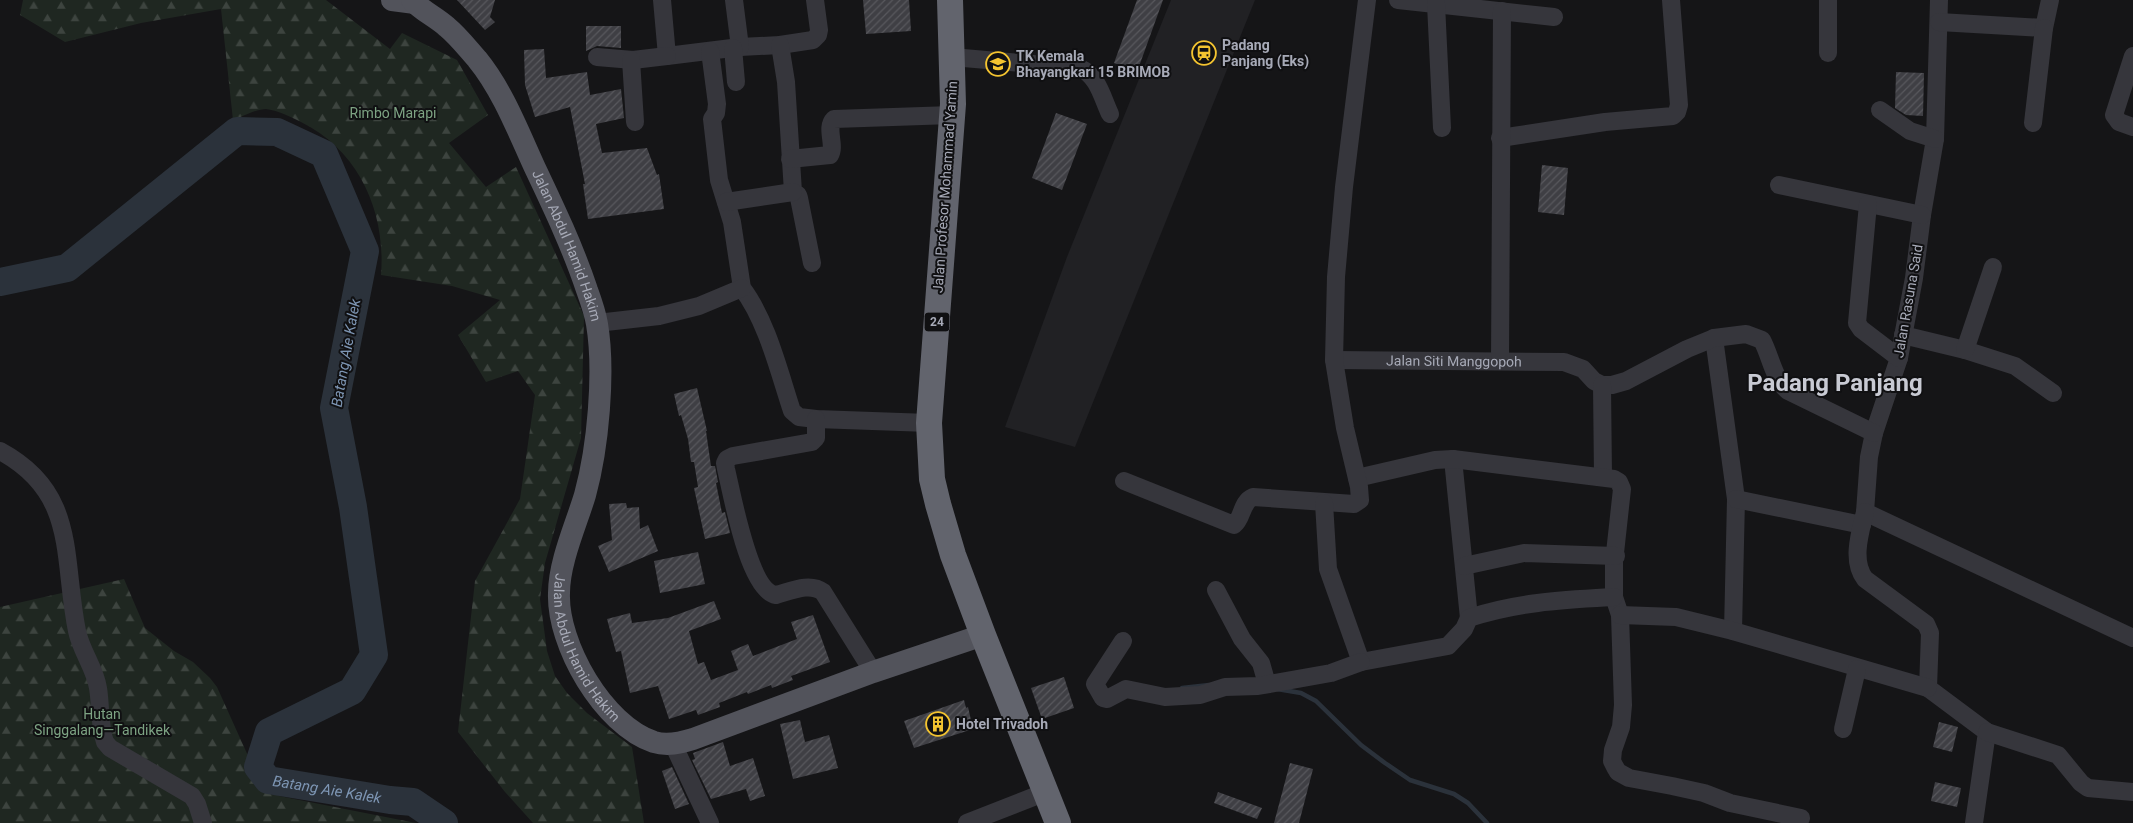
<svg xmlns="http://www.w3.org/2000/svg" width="2133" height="823" viewBox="0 0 2133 823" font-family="Roboto,sans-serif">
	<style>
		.built { fill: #212124 }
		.forest { fill: url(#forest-firs) }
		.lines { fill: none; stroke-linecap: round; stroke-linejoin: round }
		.stream { stroke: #2b323b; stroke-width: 4.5 }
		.river { stroke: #2b323b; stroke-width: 28 }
		.building { fill: url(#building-hatch) }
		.minor { stroke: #36363c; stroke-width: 18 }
		.major { stroke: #52535b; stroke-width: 22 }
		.highway { stroke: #62646d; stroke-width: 26 }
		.labels { text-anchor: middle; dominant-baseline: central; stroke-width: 4; stroke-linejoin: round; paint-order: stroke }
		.shield { fill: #101012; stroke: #7a7c86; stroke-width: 1 }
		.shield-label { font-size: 12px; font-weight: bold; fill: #a7aab7 }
		.poi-label { font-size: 14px; font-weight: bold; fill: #a7aab7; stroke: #101012; text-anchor: start }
		.park-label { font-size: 14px; fill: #7da383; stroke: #101012 }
		.street-label { font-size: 14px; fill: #a7aab7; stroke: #101012 }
		.water-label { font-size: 15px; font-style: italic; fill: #7d95b3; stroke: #101012 }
		.town-label { font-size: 24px; font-weight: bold; fill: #c8cad3; stroke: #101012 }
	</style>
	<defs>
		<pattern id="forest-firs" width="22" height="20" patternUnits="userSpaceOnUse" patternTransform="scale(1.25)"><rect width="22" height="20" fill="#1f2721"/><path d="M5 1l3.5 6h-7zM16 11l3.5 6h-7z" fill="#3d443f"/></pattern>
		<pattern id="building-hatch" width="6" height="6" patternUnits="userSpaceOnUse" patternTransform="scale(1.25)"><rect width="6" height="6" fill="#3f3f44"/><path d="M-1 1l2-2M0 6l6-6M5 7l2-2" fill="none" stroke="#58585d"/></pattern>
	</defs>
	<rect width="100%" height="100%" fill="#151517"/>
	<polygon class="built" points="1171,0 1255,0 1075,447 1005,427 1067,257"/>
	<g class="forest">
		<path d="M23,0H326L390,49L402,33L457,60L488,115L449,143L486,187L516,167L584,316L581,438L545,563L540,599L547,651L555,676L567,693L587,713L632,747L644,823H533L505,792L458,732L475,581L520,499L535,395L518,371L486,382L458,335L500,300L452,286L381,275C386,213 360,151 301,122C291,117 277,110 266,109C256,109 242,117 233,120L221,9L141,23L65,42L20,15Z"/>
		<polygon points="124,579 145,628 174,651 193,662 210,678 217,687 258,778 279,796 416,823 0,823 0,607"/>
	</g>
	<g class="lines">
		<g class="stream">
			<polyline points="1182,688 1209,685"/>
			<polyline points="1277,689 1301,693 1316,701 1361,745 1385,763 1410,780 1454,794 1468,803 1487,823"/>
		</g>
		<path class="river" id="s1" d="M0,282L67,268L237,131L277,132L324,154L365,251L334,408L353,507L374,655L352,691L269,732L258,767L268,780L390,800L413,802L444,823"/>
	</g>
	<g class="building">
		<polygon points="457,0 495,0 490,17 495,22 485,30"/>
		<polygon points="863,0 909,0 911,31 866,34"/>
		<polygon points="1137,0 1163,0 1137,72 1114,63"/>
		<polygon points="586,26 621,26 621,48 597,46 586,51"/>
		<polygon points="544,49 546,78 587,72 590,95 621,89 624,118 596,124 602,153 647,148 657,175 659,174 664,209 588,219 583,184 585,184 570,107 535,117 525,85 524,50"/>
		<polygon points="1896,72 1924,73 1923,116 1906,115 1895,108"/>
		<polygon points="1056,113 1087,124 1062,190 1032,178"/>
		<polygon points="1542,165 1568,168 1564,215 1538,212"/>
		<polygon points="697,388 707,431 706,431 711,466 715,466 718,482 716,483 722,513 725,512 730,533 705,539 694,488 698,487 694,462 691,462 688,439 681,415 679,416 674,394"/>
		<polygon points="626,503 627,508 639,507 640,529 648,525 658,551 609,572 598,546 612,540 609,504"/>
		<polygon points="698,552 705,584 660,593 654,561"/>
		<polygon points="714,601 721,619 689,631 698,664 704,662 711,680 738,670 731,651 748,644 753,656 797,639 791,622 813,615 830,662 791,676 793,680 772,688 771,685 748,694 747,692 719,703 720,707 698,715 696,710 669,719 658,686 630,693 621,651 616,652 607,619 630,613 632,623 668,618"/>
		<polygon points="1064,677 1074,708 1042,719 1031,688"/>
		<polygon points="964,700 966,708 968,707 973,729 914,748 904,721"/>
		<polygon points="800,720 805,742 829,735 838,768 793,779 780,724"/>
		<polygon points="1939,722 1958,727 1952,752 1933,747"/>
		<polygon points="723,742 730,766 753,758 765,796 750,801 746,789 711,799 692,760 695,759 693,753"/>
		<polygon points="1290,763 1313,769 1299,823 1274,823"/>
		<polygon points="672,767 689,804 675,809 662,771"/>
		<polygon points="1935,782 1961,788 1957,807 1931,801"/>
		<polygon points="1218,792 1262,808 1257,819 1214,803"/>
	</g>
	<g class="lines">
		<g class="minor">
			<polyline points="662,0 667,56 740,47 780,45 813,40 818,35 819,30 815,0"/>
			<polyline points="734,0 740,47"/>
			<polyline points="1398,0 1554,17"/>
			<polyline points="1828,0 1828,53"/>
			<polyline points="1939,0 1935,139 1922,215 1914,278 1899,358 1874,433 1869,457 1865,512 2133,638"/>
			<polyline points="1436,4 1442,128"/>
			<polyline points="1939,22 2044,28 2050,0"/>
			<polyline points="780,45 786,82 793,192 798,195 799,198 812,263"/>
			<polyline points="733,48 736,82"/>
			<path d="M710,51L717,104L716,113L712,119L719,180L732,222L742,288C767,321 779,372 792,411L799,417L816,419L929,423"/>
			<polyline points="2133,56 2114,115 2119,122 2133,127"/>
			<polyline points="597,57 633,60 667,56"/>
			<path d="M952,57L1080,68C1098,76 1102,97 1110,114"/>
			<polyline points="631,60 635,122"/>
			<polyline points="1880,110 1910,131 1935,139"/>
			<polyline points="2033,123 2044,28"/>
			<polyline points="1500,138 1605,122 1673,116 1677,112 1679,105 1671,0"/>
			<path d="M790,159L830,155C836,145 825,128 834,119L952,115"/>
			<polyline points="1779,185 1922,215"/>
			<polyline points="726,202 793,192"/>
			<polyline points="1868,204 1857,323 1861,329 1899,358"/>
			<polyline points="597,323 659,316 699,306 742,288"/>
			<polyline points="1903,335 1965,350 2015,366 2053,393"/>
			<polyline points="1714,338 1736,499 1733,631"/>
			<polyline points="1965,350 1993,267"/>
			<path id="s2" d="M1334,360L1564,362L1583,369L1594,381L1602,385H1612L1626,381L1687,349L1714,338L1746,334L1762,340C1771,357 1773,378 1788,391L1874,433"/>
			<polyline points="1500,361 1502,11"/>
			<polyline points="1602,385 1603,477"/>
			<path d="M816,419V438L812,442L733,456L727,459L725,463L726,469C732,494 749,591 776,595C791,591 810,582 823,592L873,672"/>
			<path d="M0,451C78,493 62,557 77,631C81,651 95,668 98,688C101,706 99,725 105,742L110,748L192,796L197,804L203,823"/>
			<polyline points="1453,459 1469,618"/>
			<polyline points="1357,478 1435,460 1453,459 1614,479 1619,482 1622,489 1614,562 1614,597 1620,615 1623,705 1621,727 1613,750 1612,761 1615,767 1618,772 1629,778 1672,786 1704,793 1730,803 1801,818"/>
			<path d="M1124,481L1234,525C1243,518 1241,502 1253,497L1354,504L1360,500L1359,487L1345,428L1334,360L1336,277L1344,187L1367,0"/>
			<polyline points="1736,499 1862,525"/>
			<path d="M1324,503L1328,569L1361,662L1448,646L1464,629L1469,618C1518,602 1562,600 1614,597"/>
			<path d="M1865,512C1860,533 1851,561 1865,579L1926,624L1930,633L1928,688L1987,732L1974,823"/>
			<polyline points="1464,566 1524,553 1616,556"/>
			<polyline points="1216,590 1242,639 1261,663 1267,684"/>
			<polyline points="1620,615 1676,617 1733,631 1928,688"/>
			<polyline points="1123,641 1095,684 1103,698 1107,699 1126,689 1165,697 1200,695 1225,687 1258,686 1331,673 1361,662"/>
			<polyline points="1843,729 1857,669"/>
			<polyline points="1987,732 2058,755 2081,783 2088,788 2133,792"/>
			<polyline points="673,744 710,823"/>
			<polyline points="967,823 1046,792"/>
		</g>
		<g class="major">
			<polyline points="392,0 415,3"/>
			<path id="s3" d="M412,0C422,11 436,17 447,27C458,36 468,49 477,59C503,91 518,131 535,168C554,208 573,248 587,290C591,301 595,312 597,324C605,372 598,448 585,495C576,525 559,562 559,593C557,644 603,725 654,742C667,746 680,743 693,739L873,672L983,635"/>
		</g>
		<polyline class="highway" points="950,0 953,104 929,423 932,479 938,504 953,555 983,635 1058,823"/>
	</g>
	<defs>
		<g id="station-ring" transform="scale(1.25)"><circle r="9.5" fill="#101012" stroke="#f4c430" stroke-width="1.5"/><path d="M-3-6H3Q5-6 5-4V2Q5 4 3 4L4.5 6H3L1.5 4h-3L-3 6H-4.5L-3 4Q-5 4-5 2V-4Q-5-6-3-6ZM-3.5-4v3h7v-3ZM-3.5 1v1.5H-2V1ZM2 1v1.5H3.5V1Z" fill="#f4c430"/></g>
		<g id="school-ring" transform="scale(1.25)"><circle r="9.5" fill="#101012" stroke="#f4c430" stroke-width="1.5"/><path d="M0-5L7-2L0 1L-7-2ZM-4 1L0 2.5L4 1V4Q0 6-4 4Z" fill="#f4c430"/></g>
		<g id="building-ring" transform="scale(1.25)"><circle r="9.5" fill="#101012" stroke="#f4c430" stroke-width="1.5"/><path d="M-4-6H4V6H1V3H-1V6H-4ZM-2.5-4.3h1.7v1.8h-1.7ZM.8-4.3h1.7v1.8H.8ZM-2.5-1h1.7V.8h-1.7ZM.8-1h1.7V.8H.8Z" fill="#f4c430"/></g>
	</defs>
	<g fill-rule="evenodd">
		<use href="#station-ring" x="1204" y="53"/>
		<use href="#school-ring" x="998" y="64"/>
		<use href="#building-ring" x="938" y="724"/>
	</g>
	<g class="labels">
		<rect class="shield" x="924.5" y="312.5" width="25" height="19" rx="4"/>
		<g class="shield-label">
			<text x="937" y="322">24</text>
		</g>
		<g class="poi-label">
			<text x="1222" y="45">Padang<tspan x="1222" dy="16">Panjang (Eks)</tspan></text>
			<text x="1016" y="56">TK Kemala<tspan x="1016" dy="16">Bhayangkari 15 BRIMOB</tspan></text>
			<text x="956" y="724">Hotel Trivadoh</text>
		</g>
		<g class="park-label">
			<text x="393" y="113">Rimbo Marapi</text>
			<text x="102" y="714">Hutan<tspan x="102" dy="16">Singgalang—Tandikek</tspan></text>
		</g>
		<g class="street-label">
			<text transform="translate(945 187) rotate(-86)">Jalan Profesor Mohammad Yamin</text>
			<text stroke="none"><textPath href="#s3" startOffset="296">Jalan Abdul Hamid Hakim</textPath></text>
			<text transform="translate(1908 301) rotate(-80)">Jalan Rasuna Said</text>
			<text stroke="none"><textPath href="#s2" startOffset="120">Jalan Siti Manggopoh</textPath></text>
			<text stroke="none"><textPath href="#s3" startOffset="716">Jalan Abdul Hamid Hakim</textPath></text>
		</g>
		<g class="water-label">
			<text transform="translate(346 353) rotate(-80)">Batang Aie Kalek</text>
			<text stroke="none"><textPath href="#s1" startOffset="1142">Batang Aie Kalek</textPath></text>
		</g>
		<g class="town-label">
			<text x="1835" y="383">Padang Panjang</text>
		</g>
	</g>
</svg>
